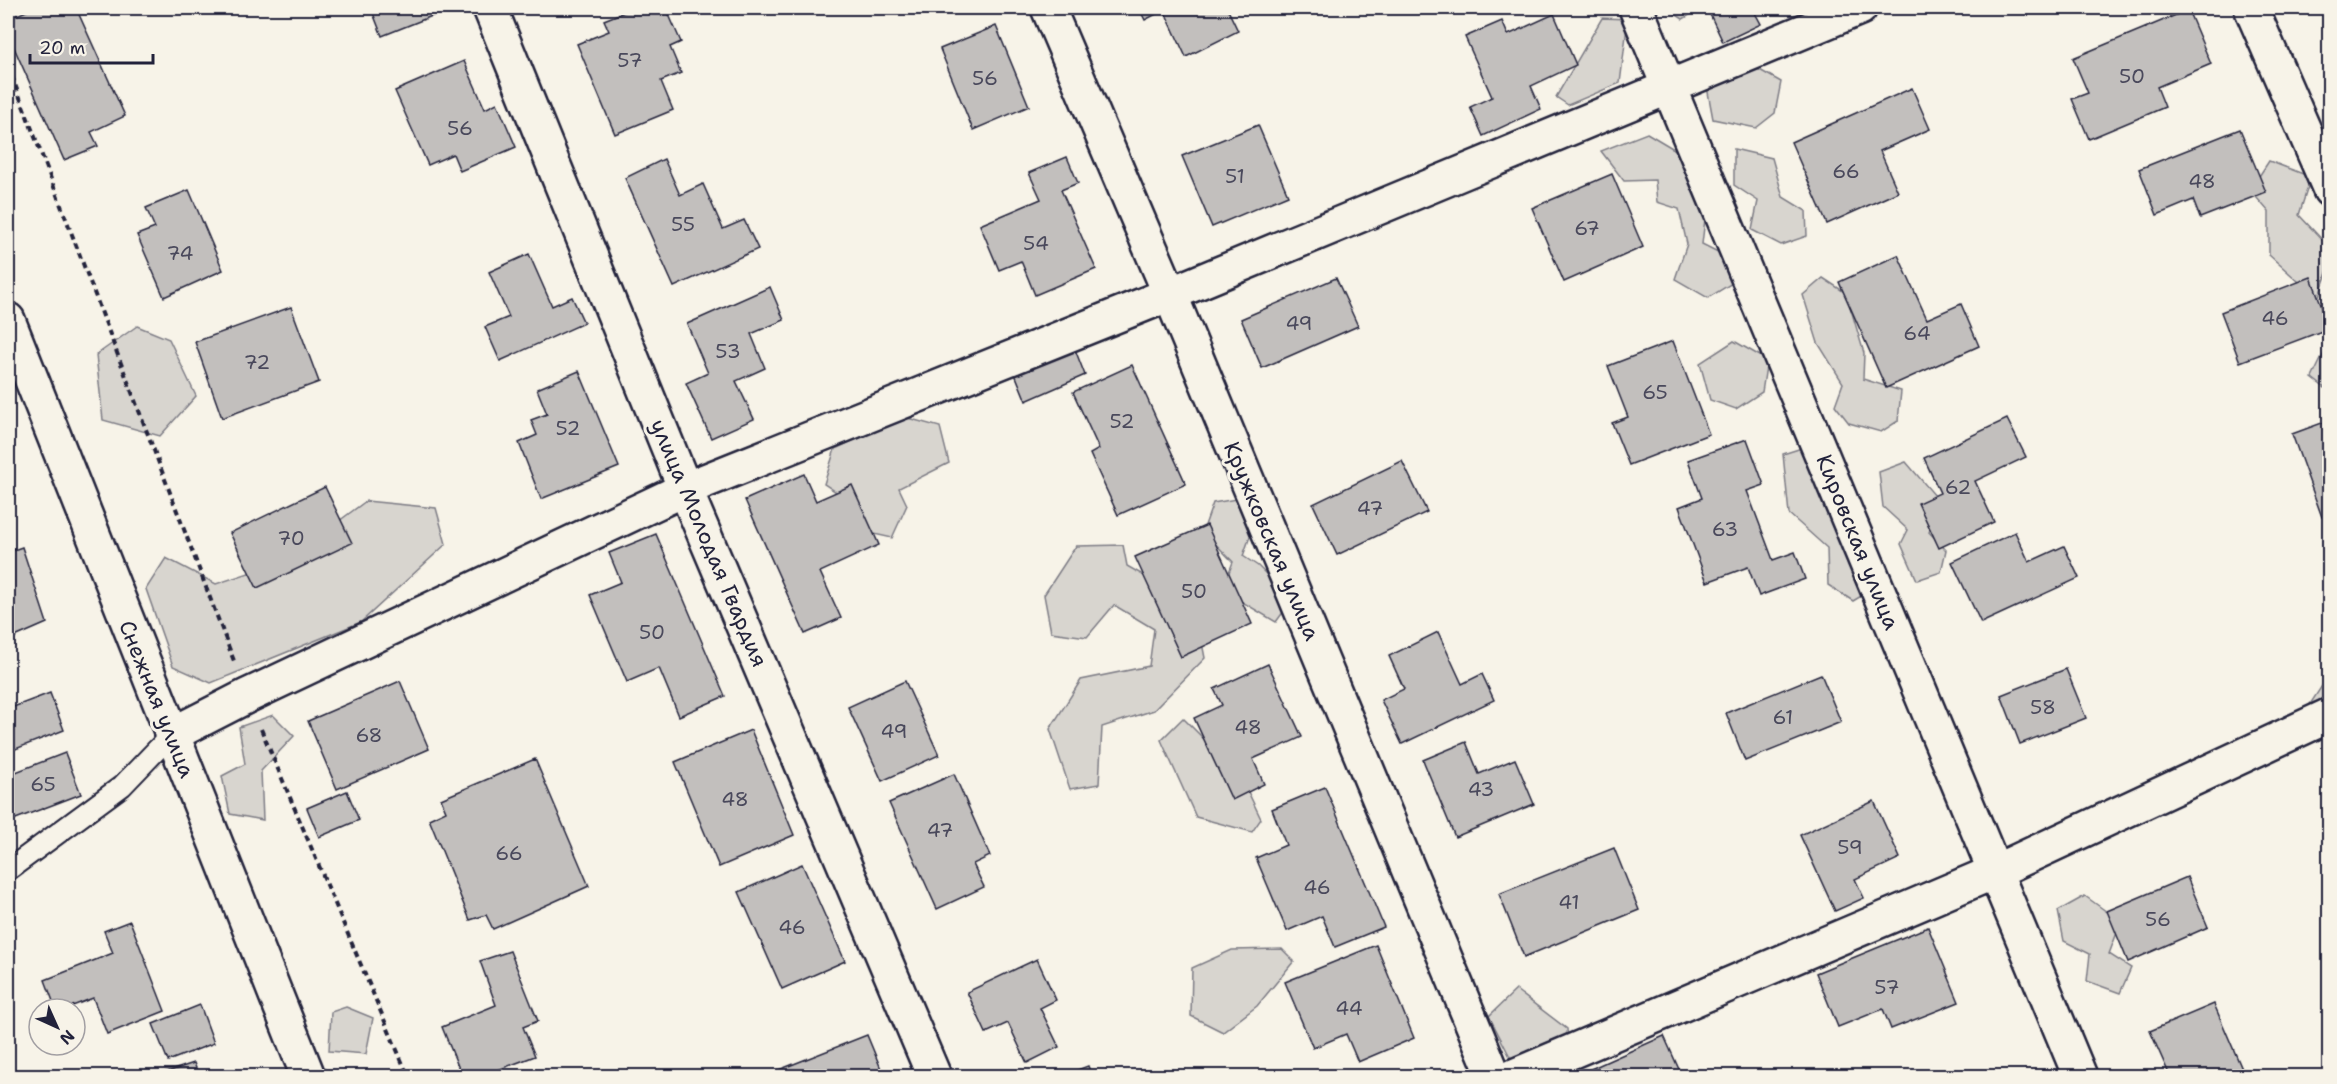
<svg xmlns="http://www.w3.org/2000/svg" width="2337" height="1084" viewBox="0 0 2337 1084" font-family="'Shantell Sans',sans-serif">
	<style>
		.green { fill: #d8d5cf; stroke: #7d7c85; stroke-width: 1.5 }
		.building { fill: #c2bfbd; stroke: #22223b; stroke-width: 1.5 }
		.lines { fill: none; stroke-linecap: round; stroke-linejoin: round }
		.lane-casing { stroke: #22223b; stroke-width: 24 }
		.street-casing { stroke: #22223b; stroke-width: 38 }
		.secondary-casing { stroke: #22223b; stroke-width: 38 }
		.path { stroke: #22223b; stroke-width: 4; stroke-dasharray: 6 4.5; stroke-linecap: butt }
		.lane { stroke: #f7f3e8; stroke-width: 20 }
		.street { stroke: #f7f3e8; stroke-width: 33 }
		.secondary { stroke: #f7f3e8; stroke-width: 33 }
		.labels { text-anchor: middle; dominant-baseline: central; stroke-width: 6; stroke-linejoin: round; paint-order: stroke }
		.number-label { font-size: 20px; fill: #4a495c }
		.street-label { font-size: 22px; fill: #22223b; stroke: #f7f3e8 }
	</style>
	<rect width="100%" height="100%" fill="#f7f3e8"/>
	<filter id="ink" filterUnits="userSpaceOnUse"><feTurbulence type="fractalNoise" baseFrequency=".0167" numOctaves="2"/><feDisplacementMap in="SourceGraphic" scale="12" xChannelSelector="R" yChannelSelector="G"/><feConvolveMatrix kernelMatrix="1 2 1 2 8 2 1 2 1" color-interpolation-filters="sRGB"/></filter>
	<g filter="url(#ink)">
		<g class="green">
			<polygon points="1666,8 1701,8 1683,19"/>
			<polygon points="1602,18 1628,19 1620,83 1568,105 1556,97"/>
			<polygon points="1733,55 1781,82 1775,113 1756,128 1713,119 1705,76"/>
			<polygon points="1647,133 1689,158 1687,176 1707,202 1702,244 1726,256 1734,282 1708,298 1675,279 1687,244 1679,209 1657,202 1655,180 1624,181 1601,151"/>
			<polygon points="1734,149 1772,158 1783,197 1806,211 1807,236 1781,245 1752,230 1758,201 1734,185"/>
			<polygon points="2269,161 2311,177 2299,215 2329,247 2329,267 2318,299 2269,255 2269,212 2250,190"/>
			<polygon points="1823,278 1846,293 1864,353 1863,379 1901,391 1898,421 1881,432 1849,423 1835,405 1843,383 1818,343 1803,295"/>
			<polygon points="137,326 169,339 196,396 160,436 103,420 96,355"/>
			<polygon points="1734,341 1767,360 1762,392 1736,409 1710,400 1700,363"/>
			<polygon points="2329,343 2330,343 2329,391 2312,378"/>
			<polygon points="904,417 940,427 949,463 899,488 907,505 892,538 861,531 853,503 824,484 835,449"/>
			<polygon points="1805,447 1843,519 1843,548 1865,570 1863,595 1853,601 1828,585 1827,548 1789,514 1783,454"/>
			<polygon points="1906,462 1942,504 1929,532 1946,550 1941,572 1917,580 1901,544 1908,530 1883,507 1879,472"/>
			<polygon points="1242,498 1253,528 1243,556 1258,566 1292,600 1276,622 1222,590 1233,562 1203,531 1213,503"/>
			<polygon points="366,501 436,508 446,544 361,622 211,683 173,666 146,589 166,558 216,584 285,561"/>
			<polygon points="1123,545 1127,566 1178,595 1197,617 1205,658 1154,710 1102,727 1099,784 1070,789 1050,729 1081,680 1149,666 1154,629 1114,605 1087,637 1051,632 1044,595 1076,546"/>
			<polygon points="2329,675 2329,737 2303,715"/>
			<polygon points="273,715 294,736 261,771 263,820 230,814 222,776 245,764 239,727"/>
			<polygon points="1183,718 1240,775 1261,819 1252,832 1196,817 1161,740"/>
			<polygon points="2085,896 2121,922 2109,954 2131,968 2120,993 2087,981 2090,954 2064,941 2058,911"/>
			<polygon points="1282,949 1294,961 1257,1006 1223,1032 1191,1016 1192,968 1232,950"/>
			<polygon points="1516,990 1567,1029 1570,1067 1563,1076 1520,1076 1489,1016"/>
			<polygon points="346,1007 373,1018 366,1054 329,1051 331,1012"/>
		</g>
		<g class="building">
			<polygon points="33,8 76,8 125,116 91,132 98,146 64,160 8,34 8,19"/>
			<polygon points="371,8 434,8 437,14 382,36"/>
			<polygon points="634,8 666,8 681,42 670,47 681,73 661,81 673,110 615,134 577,44 609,31 604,20"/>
			<polygon points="1139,8 1227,8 1238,31 1186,57 1164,10 1145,20"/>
			<polygon points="1707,8 1762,8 1754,11 1761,24 1723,42"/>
			<polygon points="2188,10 2211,64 2157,87 2165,107 2089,139 2072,99 2088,93 2073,58"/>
			<polygon points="1554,14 1576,65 1531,86 1541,109 1483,136 1470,107 1492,97 1465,37 1502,21 1508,35"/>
			<polygon points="996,26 1029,106 973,130 940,49"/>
			<polygon points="464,61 485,109 497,103 516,147 460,171 453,154 428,165 395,91"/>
			<polygon points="1912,88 1930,129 1880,151 1898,192 1827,224 1791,142"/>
			<polygon points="1258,125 1288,195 1212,227 1182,156"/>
			<polygon points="2240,129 2266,192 2200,218 2193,200 2157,215 2139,169"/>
			<polygon points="1067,157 1078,183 1061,190 1096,269 1035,295 1021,261 999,270 980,225 1041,199 1029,173"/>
			<polygon points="664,159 680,195 703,184 723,229 744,220 758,249 674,287 625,178"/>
			<polygon points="1612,174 1643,247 1564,282 1532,208"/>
			<polygon points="189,190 223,270 164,297 137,235 155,228 146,208"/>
			<polygon points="529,254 552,306 572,297 584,323 500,361 485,327 509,317 489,272"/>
			<polygon points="1898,255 1927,319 1961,304 1979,346 1886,388 1839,282"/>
			<polygon points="2311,277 2330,328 2240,362 2221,312"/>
			<polygon points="1336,278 1358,326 1262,368 1241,319"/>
			<polygon points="770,287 784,320 751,334 765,368 736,381 754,419 711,438 686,383 708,373 687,324"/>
			<polygon points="291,307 319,382 222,418 195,342"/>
			<polygon points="1069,334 1085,375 1026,401 1011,364"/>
			<polygon points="1673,341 1709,434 1629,465 1612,423 1628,417 1608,366"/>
			<polygon points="1132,365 1186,484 1118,515 1090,454 1099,449 1073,392"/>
			<polygon points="579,371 619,467 541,499 519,443 537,435 531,420 547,414 537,389"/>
			<polygon points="2007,419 2026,457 1975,481 1994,522 1939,548 1918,503 1940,493 1924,458"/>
			<polygon points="2330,420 2330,515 2322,517 2292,434"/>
			<polygon points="1747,439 1764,485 1747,491 1773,560 1795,552 1805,579 1759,596 1748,567 1707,582 1679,507 1702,498 1688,460"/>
			<polygon points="1402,461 1427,512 1337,555 1313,504"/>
			<polygon points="804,474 816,501 852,485 879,545 820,572 841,618 805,634 745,500"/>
			<polygon points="325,487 352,543 257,588 230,533"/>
			<polygon points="1207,525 1252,624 1181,657 1135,557"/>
			<polygon points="2015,532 2029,562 2064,546 2079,578 1981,623 1952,562"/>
			<polygon points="656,534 725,696 679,716 659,668 627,682 590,595 621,582 609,553"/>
			<polygon points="22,547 47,623 8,640 8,552"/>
			<polygon points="1438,632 1462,684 1482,674 1494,700 1402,744 1381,700 1404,689 1389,656"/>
			<polygon points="1268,664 1302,737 1253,759 1264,784 1232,800 1194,718 1222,705 1214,689"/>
			<polygon points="2066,669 2086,718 2020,744 2001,695"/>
			<polygon points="1821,674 1841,722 1745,761 1726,713"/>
			<polygon points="400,681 429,749 337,789 308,721"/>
			<polygon points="905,681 939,755 882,781 848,707"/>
			<polygon points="50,693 64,730 8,752 8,709"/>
			<polygon points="751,730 794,835 719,867 675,762"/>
			<polygon points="1466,742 1479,774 1515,759 1534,804 1455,837 1423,760"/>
			<polygon points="65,753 81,794 13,820 8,807 8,775"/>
			<polygon points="535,759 589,886 493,929 486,915 470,920 429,819 446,811 441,799"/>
			<polygon points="954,774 990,856 973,864 984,887 937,909 889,803"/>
			<polygon points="1325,787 1384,927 1335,947 1322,916 1287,931 1256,858 1286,845 1272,809"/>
			<polygon points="347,791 359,820 319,837 307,808"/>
			<polygon points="1874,801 1900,858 1855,879 1864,898 1835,911 1800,835"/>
			<polygon points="1614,848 1639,910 1524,957 1499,894"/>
			<polygon points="802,864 845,961 782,989 739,892"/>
			<polygon points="2187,877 2208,927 2128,962 2107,911"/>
			<polygon points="130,921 165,1011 107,1034 93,998 65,1009 56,1009 45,980 113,953 104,931"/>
			<polygon points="1928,927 1959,1002 1891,1029 1883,1009 1838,1027 1816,973"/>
			<polygon points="1376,945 1414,1038 1358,1062 1346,1034 1313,1048 1285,982"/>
			<polygon points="510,951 538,1021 523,1027 535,1056 482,1076 462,1076 442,1027 496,1005 480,961"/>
			<polygon points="1037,959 1056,1000 1040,1008 1059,1047 1027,1063 1008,1023 986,1033 967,992"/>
			<polygon points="2214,1004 2245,1076 2170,1076 2150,1031"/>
			<polygon points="200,1005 214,1043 168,1061 153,1024"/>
			<polygon points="867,1035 884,1076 772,1076 771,1073"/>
			<polygon points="1664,1036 1682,1076 1575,1076"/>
			<polygon points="194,1063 199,1076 155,1076"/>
			<polygon points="1088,1066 1092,1076 1062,1076"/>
		</g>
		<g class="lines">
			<g class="lane-casing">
				<polyline id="lane" points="8,870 122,786 171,735"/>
			</g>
			<g class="street-casing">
				<g id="street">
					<polyline points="490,8 685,489 934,1076"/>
					<polyline points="1048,8 1170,294 1494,1076"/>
					<polyline points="2251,8 2330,190"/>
					<polyline points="171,735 247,696 685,489 1170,294 1860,8"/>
					<polyline points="1514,1076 1994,872 2330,715"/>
				</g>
			</g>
			<g class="secondary-casing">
				<g id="secondary">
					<polyline points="1636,8 2080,1076"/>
					<polyline points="8,320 308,1076"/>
				</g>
			</g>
			<g class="path">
				<polyline points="8,66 234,661"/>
				<polyline points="261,729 408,1076"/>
			</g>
			<use href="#lane" class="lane"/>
			<use href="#street" class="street"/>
			<use href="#secondary" class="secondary"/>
		</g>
	</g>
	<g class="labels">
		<g class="number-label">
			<text x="630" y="60">57</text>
			<text x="2132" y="76">50</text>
			<text x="985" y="78">56</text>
			<text x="460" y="128">56</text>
			<text x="1846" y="171">66</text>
			<text x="1235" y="176">51</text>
			<text x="2202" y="181">48</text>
			<text x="683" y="224">55</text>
			<text x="1587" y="228">67</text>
			<text x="1036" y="243">54</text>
			<text x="180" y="253">74</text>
			<text x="2275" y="318">46</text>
			<text x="1299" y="323">49</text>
			<text x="1917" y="333">64</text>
			<text x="728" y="351">53</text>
			<text x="257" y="362">72</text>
			<text x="1655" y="392">65</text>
			<text x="1122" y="421">52</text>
			<text x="568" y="428">52</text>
			<text x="1958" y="487">62</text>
			<text x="1370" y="508">47</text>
			<text x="1725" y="529">63</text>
			<text x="291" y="538">70</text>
			<text x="1194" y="591">50</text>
			<text x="652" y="632">50</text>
			<text x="2043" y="707">58</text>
			<text x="1783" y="717">61</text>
			<text x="1248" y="727">48</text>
			<text x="894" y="731">49</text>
			<text x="369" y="735">68</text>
			<text x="43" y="784">65</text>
			<text x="1481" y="789">43</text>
			<text x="735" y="799">48</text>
			<text x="940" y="830">47</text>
			<text x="1850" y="847">59</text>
			<text x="509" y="853">66</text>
			<text x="1317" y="887">46</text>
			<text x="1569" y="902">41</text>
			<text x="2158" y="919">56</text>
			<text x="792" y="927">46</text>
			<text x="1887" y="987">57</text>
			<text x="1349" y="1008">44</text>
		</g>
		<g class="street-label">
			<text transform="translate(1272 541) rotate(67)">Кружковская улица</text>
			<text transform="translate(1858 542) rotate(68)">Кировская улица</text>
			<text transform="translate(709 543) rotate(67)">улица Молодая Гвардия</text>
			<text transform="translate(157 699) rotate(68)">Снежная улица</text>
		</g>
	</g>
	<rect width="2337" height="1084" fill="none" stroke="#f7f3e8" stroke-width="30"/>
	<rect x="15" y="15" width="2307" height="1054" fill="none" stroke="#22223b" stroke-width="2" filter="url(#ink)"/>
	<g transform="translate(57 1027) rotate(135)"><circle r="28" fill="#f7f3e8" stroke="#a29fa3" stroke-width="1.5"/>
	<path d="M0-4.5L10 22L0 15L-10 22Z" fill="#22223b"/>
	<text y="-9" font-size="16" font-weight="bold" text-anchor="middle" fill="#22223b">N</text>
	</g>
	<path d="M30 54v9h123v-9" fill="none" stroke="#22223b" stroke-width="3"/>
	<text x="39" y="54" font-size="18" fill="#22223b" stroke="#f7f3e8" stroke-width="4.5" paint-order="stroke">20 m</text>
</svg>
